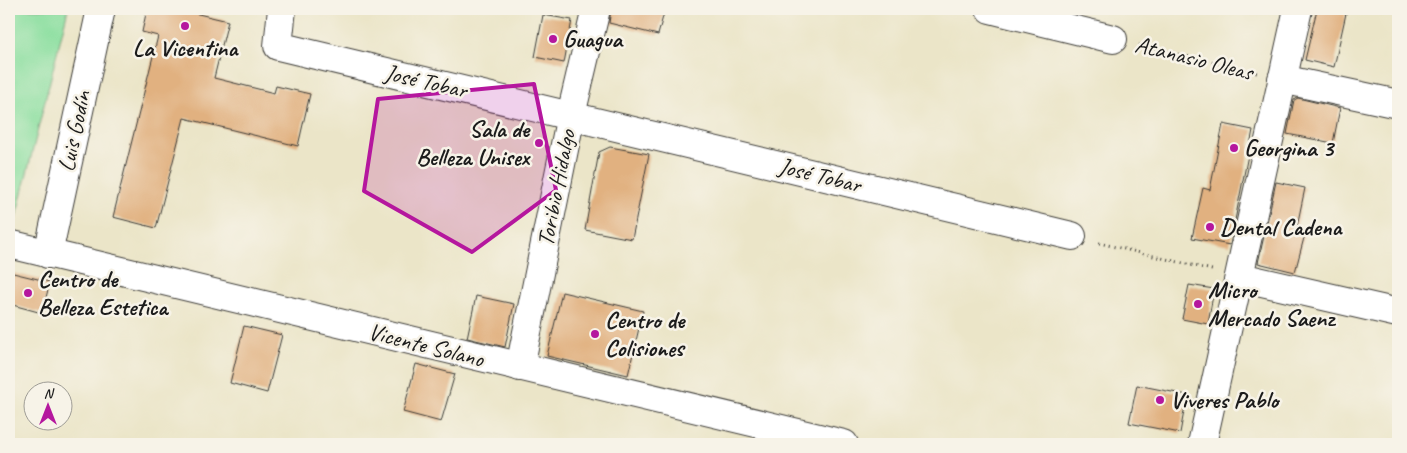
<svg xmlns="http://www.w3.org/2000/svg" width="1407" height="453" viewBox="0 0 1407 453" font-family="Caveat,sans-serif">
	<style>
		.green { fill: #8cdfa0; stroke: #547e5e }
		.building { fill: #e1b180 }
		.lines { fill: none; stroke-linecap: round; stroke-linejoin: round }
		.street-casing { stroke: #3b3a36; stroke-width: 30 }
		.path { stroke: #3b3a36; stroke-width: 3; stroke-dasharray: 1 4; stroke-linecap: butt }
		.street { stroke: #fff; stroke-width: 28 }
		.marked { fill: #b5179e; fill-opacity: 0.2; stroke: #b5179e; stroke-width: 4; stroke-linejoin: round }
		.poi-dot { fill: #b5179e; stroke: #f7f3e8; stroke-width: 2 }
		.labels { text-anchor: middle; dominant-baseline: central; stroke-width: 5; stroke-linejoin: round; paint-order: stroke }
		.poi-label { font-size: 24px; font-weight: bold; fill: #1c1c1c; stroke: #f7f3e8; text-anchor: start }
		.street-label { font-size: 24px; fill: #1c1c1c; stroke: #f7f3e8 }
	</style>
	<rect width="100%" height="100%" fill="#f7f3e8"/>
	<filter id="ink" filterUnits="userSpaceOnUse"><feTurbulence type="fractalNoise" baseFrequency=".02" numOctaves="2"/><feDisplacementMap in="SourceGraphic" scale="10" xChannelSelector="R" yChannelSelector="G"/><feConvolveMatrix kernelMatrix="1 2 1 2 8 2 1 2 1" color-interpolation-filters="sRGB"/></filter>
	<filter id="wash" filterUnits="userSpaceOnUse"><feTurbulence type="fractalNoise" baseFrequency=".0096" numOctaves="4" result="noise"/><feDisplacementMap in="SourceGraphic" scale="20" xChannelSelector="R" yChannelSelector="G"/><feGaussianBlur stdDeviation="1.12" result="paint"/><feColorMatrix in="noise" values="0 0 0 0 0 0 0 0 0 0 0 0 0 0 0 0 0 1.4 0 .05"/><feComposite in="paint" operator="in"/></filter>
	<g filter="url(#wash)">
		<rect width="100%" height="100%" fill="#ebe5c8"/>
		<polygon class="green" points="9,9 68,9 15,221 9,219"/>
		<g id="blocks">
			<g class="building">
				<polygon points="147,9 177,9 228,21 214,78 274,93 276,86 310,94 298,146 184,118 156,228 113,217 158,36 142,32"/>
				<polygon points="611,9 665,9 658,35 609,23"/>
				<polygon points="1317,9 1347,9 1334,67 1305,60"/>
				<polygon points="543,15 572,20 564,63 535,57"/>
				<polygon points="1298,98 1340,108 1333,143 1287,134 1294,100"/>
				<polygon points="1223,124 1253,130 1230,245 1192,238 1203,188 1210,190"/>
				<polygon points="610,147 649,154 632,239 585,230 599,152"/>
				<polygon points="1276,182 1305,188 1296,231 1305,234 1295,272 1258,263"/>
				<polygon points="9,272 50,282 42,313 9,304"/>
				<polygon points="1189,285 1214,289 1208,324 1182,319"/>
				<polygon points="562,292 643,311 628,375 547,356"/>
				<polygon points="476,296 514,304 505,347 467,338"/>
				<polygon points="244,326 282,335 267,393 230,383"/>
				<polygon points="416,364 455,374 441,422 403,412"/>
				<polygon points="1137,385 1187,395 1180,433 1129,423"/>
			</g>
		</g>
	</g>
	<g filter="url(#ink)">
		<use href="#blocks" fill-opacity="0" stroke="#3b3a36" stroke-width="1"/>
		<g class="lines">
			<g class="street-casing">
				<g id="street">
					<polyline points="282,9 278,46 1072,236"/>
					<polyline points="990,9 1113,39"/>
					<polyline points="1282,79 1398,104"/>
					<polyline points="9,244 844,444"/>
					<polyline points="48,254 101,9"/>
					<polyline points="1240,277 1398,313"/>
					<polyline points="520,367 571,115 596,9"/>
					<polyline points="1202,444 1298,9"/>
				</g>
			</g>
			<g class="path">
				<polyline points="1139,45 1257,73"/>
				<polyline points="1099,243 1212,270"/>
			</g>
			<use href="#street" class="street"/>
		</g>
	</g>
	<path class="marked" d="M534,84L556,190L472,252L364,191L378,99Z"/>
	<g class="poi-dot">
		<circle cx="185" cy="26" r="5"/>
		<circle cx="553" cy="39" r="5"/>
		<circle cx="539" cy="143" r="5"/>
		<circle cx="1234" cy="148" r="5"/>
		<circle cx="1210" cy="227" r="5"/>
		<circle cx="28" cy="293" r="5"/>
		<circle cx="1198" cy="304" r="5"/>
		<circle cx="595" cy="334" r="5"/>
		<circle cx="1160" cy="400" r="5"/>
	</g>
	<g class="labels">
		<g class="poi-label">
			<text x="563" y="39">Guagua</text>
			<text x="185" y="48" text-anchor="middle">La Vicentina</text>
			<text x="529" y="129" text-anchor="end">Sala de<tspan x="529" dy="28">Belleza Unisex</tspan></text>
			<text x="1244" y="148">Georgina 3</text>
			<text x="1220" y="227">Dental Cadena</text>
			<text x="38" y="279">Centro de<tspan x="38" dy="28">Belleza Estetica</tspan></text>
			<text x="1208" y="290">Micro<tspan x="1208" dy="28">Mercado Saenz</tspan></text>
			<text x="605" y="320">Centro de<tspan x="605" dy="28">Colisiones</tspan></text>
			<text x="1170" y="400">Viveres Pablo</text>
		</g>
		<g class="street-label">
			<text transform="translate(1194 58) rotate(14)">Atanasio Oleas</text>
			<text transform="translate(426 81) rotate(13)">José Tobar</text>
			<text transform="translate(74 131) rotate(-78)">Luis Godín</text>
			<text transform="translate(820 175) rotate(14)">José Tobar</text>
			<text transform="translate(556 188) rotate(-79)">Toribio Hidalgo</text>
			<text transform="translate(426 345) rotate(14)">Vicente Solano</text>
		</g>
	</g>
	<rect width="1407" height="453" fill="none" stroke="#f7f3e8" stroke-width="30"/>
	<g transform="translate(48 406)"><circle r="24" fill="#f7f3e8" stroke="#9f9d96"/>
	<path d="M0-4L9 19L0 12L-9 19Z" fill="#b5179e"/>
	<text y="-8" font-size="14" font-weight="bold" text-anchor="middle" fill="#1c1c1c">N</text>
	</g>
</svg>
